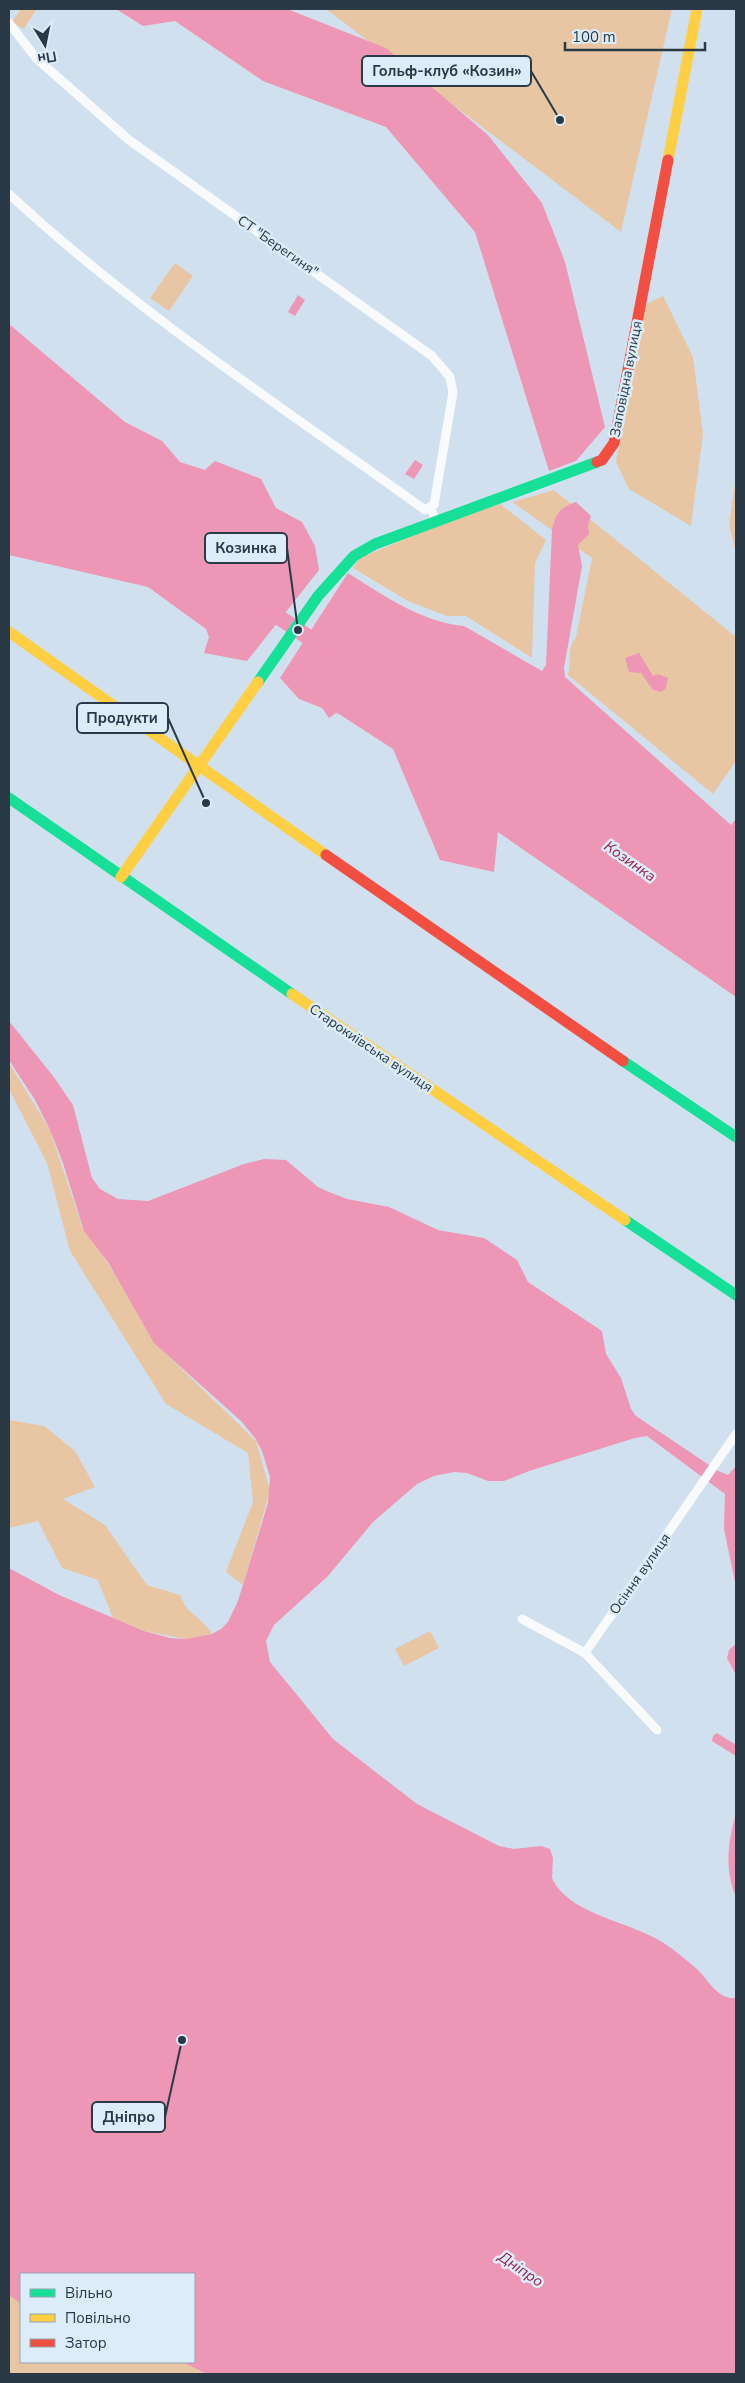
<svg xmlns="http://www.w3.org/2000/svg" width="745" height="2383" viewBox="0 0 745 2383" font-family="'Nunito Sans',sans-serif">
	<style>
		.green { fill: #e8c6a4 }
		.water { fill: #ee96b5 }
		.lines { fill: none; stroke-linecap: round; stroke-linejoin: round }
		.river { stroke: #ee96b5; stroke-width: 16 }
		.street { stroke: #f8fafc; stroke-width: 9 }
		.fast { stroke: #16e098; stroke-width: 11 }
		.slow { stroke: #ffcf43; stroke-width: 11 }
		.jam { stroke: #f24e42; stroke-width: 11 }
		.labels { text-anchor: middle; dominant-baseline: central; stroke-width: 5; stroke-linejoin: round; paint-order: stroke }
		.street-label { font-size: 14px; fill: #2a3946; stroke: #ddecf9 }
		.water-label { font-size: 15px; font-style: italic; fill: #98224d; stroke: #ddecf9 }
		.leader { fill: none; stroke: #2a3946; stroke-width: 2 }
		.callout-dot { fill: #2a3946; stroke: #ddecf9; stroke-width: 2 }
		.callout { fill: #ddecf9; stroke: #2a3946; stroke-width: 2 }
		.callout-label { font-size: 15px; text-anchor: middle; font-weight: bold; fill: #2a3946 }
	</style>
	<rect width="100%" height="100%" fill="#d0e0ee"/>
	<g class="green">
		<polygon points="21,9 36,10 24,29 12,22"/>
		<polygon points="326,9 672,9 621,232"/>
		<polygon points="175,263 193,276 169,311 150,298"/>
		<polygon points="663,296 693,357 703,434 691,526 629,489 616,462 646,304"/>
		<polygon points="736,477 736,553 729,524"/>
		<path d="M554,490L736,637V761L713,794L568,675C572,659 566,651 576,637L592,558L512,502Z"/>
		<polygon points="500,504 546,540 535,563 532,658 466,616 447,616 408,601 353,568 360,558 445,522"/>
		<polygon points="9,1063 50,1130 82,1226 103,1255 161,1349 256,1441 270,1491 243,1585 226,1572 253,1502 248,1453 166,1404 70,1251 47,1163 9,1089"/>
		<path d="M9,1420L44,1426L75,1451L95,1487L63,1499L105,1525L147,1585L180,1595C188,1617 201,1615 212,1634L186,1639L144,1631L113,1618L98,1580L62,1568L38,1521L9,1528Z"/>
		<polygon points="430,1631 439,1648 404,1666 395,1649"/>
		<polygon points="9,2295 21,2304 21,2362 182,2362 207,2374 10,2374"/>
	</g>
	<g class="water">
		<polygon points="116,9 287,9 386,48 488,135 542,203 565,262 605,427 576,461 549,471 475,232 386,127 263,81 175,21 143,26"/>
		<polygon points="298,295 305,300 295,316 288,312"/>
		<polygon points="9,324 125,422 162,441 180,462 205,470 215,461 261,479 276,508 302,522 315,546 319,570 247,661 204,653 209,637 206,629 148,587 9,555"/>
		<polygon points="415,460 423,465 414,479 405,474"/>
		<path d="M576,502L591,516L588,525L589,534L578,545L582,566L564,668L565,677L731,825L736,819V997L498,832L494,872L440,860L393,749L339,714L336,713L329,718L322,708L299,699L280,678L348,573C383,595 421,622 464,626L542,671L546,665L552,530C556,513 559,508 576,502Z"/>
		<polygon points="639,653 653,676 658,674 668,678 666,688 661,692 653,690 641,673 629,672 625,658"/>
		<path d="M9,1021L53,1076L73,1105L92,1178L100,1189L118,1199L148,1201L244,1164L264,1159L286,1160L318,1187L329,1192L347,1199L389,1207L438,1230L484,1238L517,1260L528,1282L602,1331L606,1354L621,1378L631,1409L636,1416L718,1471L728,1475L736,1466V1587L724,1529L725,1494L647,1436L635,1438L529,1471L504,1481H488L467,1473L454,1472L434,1476L417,1484L373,1522L328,1576L274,1625L266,1641L270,1662L333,1739L417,1804L499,1846L514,1849L541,1846L550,1849L553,1858L552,1878C569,1915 629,1921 662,1942C675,1950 686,1960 698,1970C709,1981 718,2000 736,1998V2374H207L182,2362H194V2274H21V2304L9,2295V1568L59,1595L144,1631L170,1638L186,1639L212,1634L221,1629L228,1622L238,1601L268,1503L270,1477L262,1451L255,1438L241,1421L154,1343L108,1262L84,1231L63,1163L50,1130L35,1100L9,1060Z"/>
		<polygon points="736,1644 736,1675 727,1658 729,1650"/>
		<polygon points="717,1733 736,1745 736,1756 712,1741 713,1736"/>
		<path d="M736,1813V1897C724,1869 728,1842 736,1813Z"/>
	</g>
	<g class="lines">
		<polyline class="river" points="264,607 324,648"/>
		<g class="street">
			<polyline points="9,23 36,58 129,140 432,356 450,377 453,392 434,505 430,507"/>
			<path d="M9,194C135,311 285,409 425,510L430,507L436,521"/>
			<polyline points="522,1619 585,1653 736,1434"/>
			<polyline points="585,1653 657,1730"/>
		</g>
		<g class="fast">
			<polyline points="258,682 318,596 354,556 375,544 597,462"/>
			<polyline points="9,798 292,994"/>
			<polyline points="623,1061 736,1137"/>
			<polyline points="625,1220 736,1295"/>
		</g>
		<g class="slow">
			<polyline points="668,160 697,9"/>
			<polyline points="9,632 326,855"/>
			<polyline points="121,877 258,682"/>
			<polyline points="292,994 625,1220"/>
		</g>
		<g class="jam">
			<polyline points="597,462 602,460 614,443 668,160"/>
			<polyline points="326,855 623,1061"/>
		</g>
	</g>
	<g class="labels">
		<g class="street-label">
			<text transform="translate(278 246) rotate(35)">СТ "Берегиня"</text>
			<text transform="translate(626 379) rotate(-79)">Заповідна вулиця</text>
			<text transform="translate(371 1048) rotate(34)">Старокиївська вулиця</text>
			<text transform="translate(640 1574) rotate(-55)">Осіння вулиця</text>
		</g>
		<g class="water-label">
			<text transform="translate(630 861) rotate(35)">Козинка</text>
			<text transform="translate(521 2269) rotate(34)">Дніпро</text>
		</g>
	</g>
	<path class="leader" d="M560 120L531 71M298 630L287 548M206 803L168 718M182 2040L165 2117"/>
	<g class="callout-dot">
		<circle cx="560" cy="120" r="5"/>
		<circle cx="298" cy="630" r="5"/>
		<circle cx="206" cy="803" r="5"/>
		<circle cx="182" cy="2040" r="5"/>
	</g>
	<g class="callout">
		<rect x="362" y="56" width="169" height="30" rx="5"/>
		<rect x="205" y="533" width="82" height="30" rx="5"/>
		<rect x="77" y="703" width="91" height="30" rx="5"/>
		<rect x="92" y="2102" width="73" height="30" rx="5"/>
	</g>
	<g class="callout-label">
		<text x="447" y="76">Гольф-клуб «Козин»</text>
		<text x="246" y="553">Козинка</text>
		<text x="122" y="723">Продукти</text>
		<text x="129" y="2122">Дніпро</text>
	</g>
	<rect width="745" height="2383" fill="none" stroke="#2a3946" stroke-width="20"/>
	<rect x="20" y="2273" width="175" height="90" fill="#ddecf9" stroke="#95a4b1"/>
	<rect x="30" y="2289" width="25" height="8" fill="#16e098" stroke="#95a4b1"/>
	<text x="65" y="2298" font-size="15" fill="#2a3946">Вільно</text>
	<rect x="30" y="2314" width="25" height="8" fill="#ffcf43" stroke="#95a4b1"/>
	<text x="65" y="2323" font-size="15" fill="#2a3946">Повільно</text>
	<rect x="30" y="2339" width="25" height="8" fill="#f24e42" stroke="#95a4b1"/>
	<text x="65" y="2348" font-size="15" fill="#2a3946">Затор</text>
	<g transform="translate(45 45) rotate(170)" stroke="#ddecf9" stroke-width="4" paint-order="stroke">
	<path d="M0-4L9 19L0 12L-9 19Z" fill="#2a3946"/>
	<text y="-8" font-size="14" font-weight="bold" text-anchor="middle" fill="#2a3946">Пн</text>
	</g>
	<path d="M565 42v8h140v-8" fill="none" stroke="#2a3946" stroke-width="2.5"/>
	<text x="572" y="42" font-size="15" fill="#2a3946" stroke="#ddecf9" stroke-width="4" paint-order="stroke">100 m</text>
</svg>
